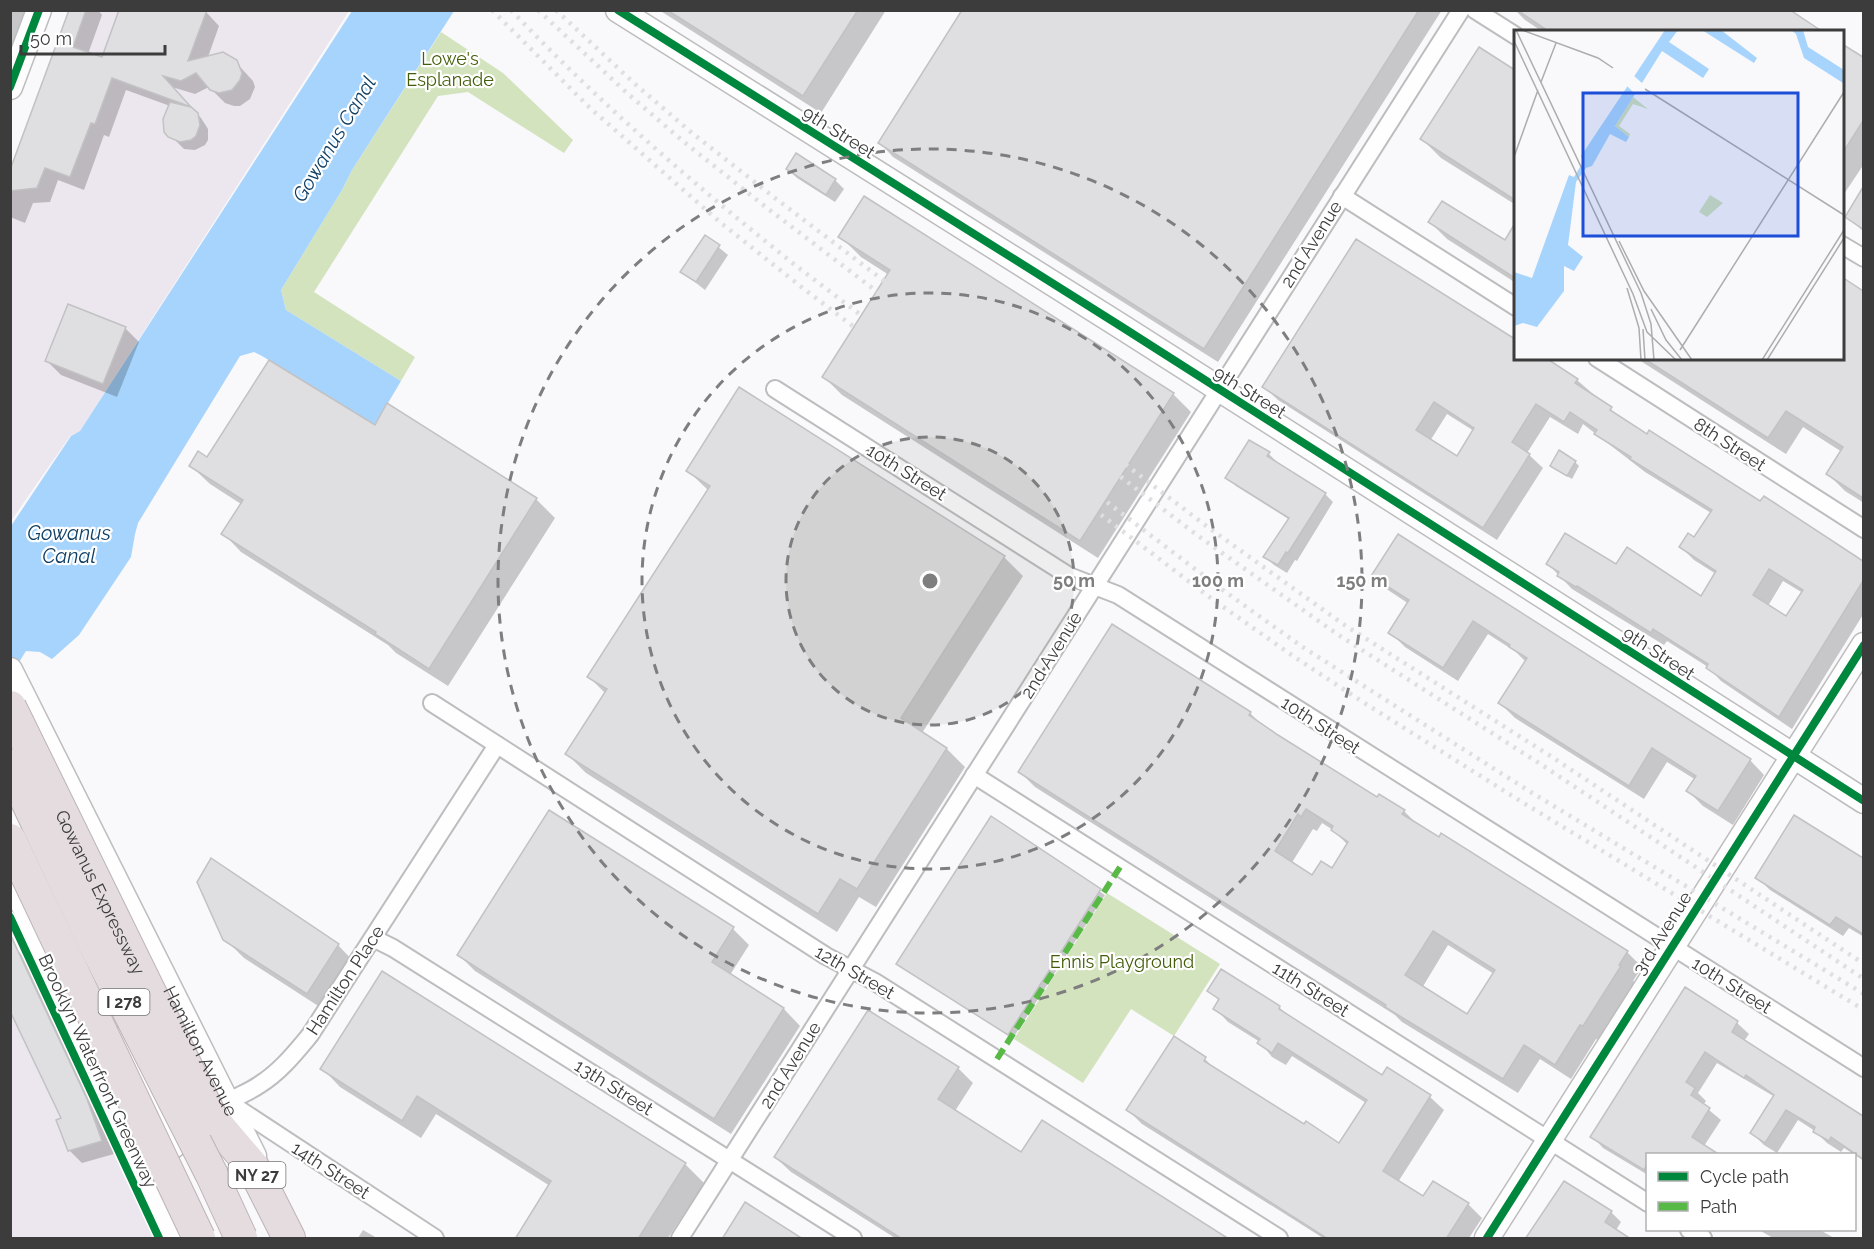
<svg xmlns="http://www.w3.org/2000/svg" width="1874" height="1249" viewBox="0 0 1874 1249" font-family="Raleway,sans-serif">
	<style>
		.built { fill: #ece7ee }
		.green { fill: #d3e3be }
		.water { fill: #a7d4fd }
		.shadow { fill: #0003; fill-rule: evenodd }
		.building { fill: #dfdee0; stroke: #c2c1c3; stroke-width: 1.5; fill-rule: evenodd }
		.lines { fill: none; stroke-linecap: round; stroke-linejoin: round }
		.street-casing { stroke: #bdbcbe; stroke-width: 20 }
		.secondary-casing { stroke: #bdbcbe; stroke-width: 27 }
		.highway-casing { stroke: #bcb3b6; stroke-width: 34 }
		.street { stroke: #fefefe; stroke-width: 16 }
		.secondary { stroke: #fefefe; stroke-width: 24 }
		.highway { stroke: #e5dcdf; stroke-width: 32 }
		.rail { stroke: #e0dee0; stroke-width: 4.5; stroke-dasharray: 3 6; stroke-linecap: butt }
		.highway-bridge-casing { stroke: #bcb3b6; stroke-width: 34; stroke-linecap: butt }
		.highway-bridge { stroke: #e5dcdf; stroke-width: 32 }
		.quiet { stroke: #58b947; stroke-width: 6; stroke-dasharray: 12 6; stroke-linecap: butt }
		.cycleway-casing { stroke: #fff; stroke-width: 11 }
		.cycleway { stroke: #00873e; stroke-width: 8 }
		.ring { fill: none; stroke: #7e7e7f; stroke-width: 3; stroke-dasharray: 10 8 }
		.labels { text-anchor: middle; dominant-baseline: central; stroke-width: 4.5; stroke-linejoin: round; paint-order: stroke }
		.shield { fill: #fff; stroke: #767677; stroke-width: 1.5 }
		.shield-label { font-size: 16px; font-weight: bold; fill: #3c3c3d }
		.park-label { font-size: 18px; fill: #435d0a; stroke: #fff }
		.street-label { font-size: 18px; fill: #3c3c3d; stroke: #fff }
		.water-label { font-size: 20px; font-style: italic; fill: #0f3f64; stroke: #fff }
		.inset-road { fill: none; stroke: #adadae; stroke-width: 1.5 }
		.view { fill: #1d4ed8; fill-opacity: 0.15; stroke: #1d4ed8; stroke-width: 3 }
		.inset-edge { fill: none; stroke: #3c3c3d; stroke-width: 3 }
		.centre { fill: #7e7e7f; stroke: #fff; stroke-width: 3 }
		.ring-label { font-size: 18px; text-anchor: middle; font-weight: bold; fill: #7e7e7f; stroke: #fff; stroke-width: 4.5; stroke-linejoin: round; paint-order: stroke }
	</style>
	<rect width="100%" height="100%" fill="#f9f8fa"/>
	<g class="built">
		<polygon points="69,11 349,11 80,431 70,436 11,521 10,170"/>
		<polygon points="10,933 126,1180 154,1238 11,1238"/>
	</g>
	<g class="green">
		<polygon points="441,32 503,73 573,140 564,153 468,92 438,96 314,292 415,357 401,381 286,310 281,290 342,190 352,170"/>
		<polygon points="1107,893 1220,964 1174,1036 1131,1009 1083,1083 1014,1039"/>
	</g>
	<polygon class="water" points="352,11 454,11 352,170 342,190 281,290 286,310 401,381 375,425 262,356 254,352 240,356 138,523 135,534 131,557 79,635 52,659 40,652 26,651 11,675 11,526 71,436 80,431"/>
	<g class="shadow">
		<polygon points="10,10 31,10 10,65"/>
		<polygon points="71,10 98,10 102,15 88,54 103,59 206,12 219,26 208,57 231,57 253,81 255,87 250,99 240,106 234,106 225,103 209,87 195,94 172,87 201,118 208,129 208,140 205,145 195,150 184,149 166,131 170,106 126,90 109,137 104,135 84,190 58,180 50,202 33,203 25,223 10,217 10,174"/>
		<polygon points="659,10 886,10 821,113"/>
		<polygon points="964,10 1442,10 1218,362 893,157 880,143"/>
		<polygon points="1515,10 1790,10 1820,32 1543,32 1525,20"/>
		<polygon points="1842,45 1864,59 1864,164 1842,197"/>
		<polygon points="1479,49 1516,72 1516,205 1441,158 1422,139"/>
		<polygon points="788,169 835,180 844,189 835,202 797,178"/>
		<polygon points="1864,189 1864,232 1846,216"/>
		<polygon points="1430,222 1505,242 1516,226 1516,283 1447,239"/>
		<polygon points="706,237 728,255 705,290 682,272"/>
		<polygon points="842,238 1173,394 1191,412 1098,558 842,395 824,377 889,275 861,257"/>
		<path d="M1357,241L1516,341V358L1577,380L1624,421L1761,503L1764,498L1864,562V613L1792,729L1721,681L1708,667L1667,641L1664,645L1572,589L1548,564L1617,566L1702,598L1716,574L1694,560L1681,547L1695,539L1711,513L1645,472L1583,424L1578,434L1550,417L1527,453L1543,468L1497,540L1278,400L1264,387ZM1447,414L1474,431L1457,458L1430,441ZM1783,581L1803,593L1787,619L1768,606Z"/>
		<polygon points="1842,279 1864,292 1864,503 1845,491 1828,474 1842,452 1803,427 1786,454 1636,358 1842,358"/>
		<polygon points="125,328 139,342 117,397 61,375 47,361"/>
		<polygon points="388,405 536,499 555,518 448,686 396,653 388,645 241,552 223,533 241,504 210,484 191,466 208,459 375,427"/>
		<polygon points="1269,454 1277,462 1276,464 1325,494 1333,502 1297,561 1295,560 1287,573 1274,565 1265,557 1290,520 1236,486 1227,478"/>
		<polygon points="1575,462 1579,466 1572,479 1556,470"/>
		<polygon points="688,471 1004,557 1023,576 922,733 947,749 965,767 876,907 859,897 837,932 586,773 567,754 606,694 589,677 709,491"/>
		<polygon points="1399,536 1750,760 1764,775 1733,825 1703,806 1688,791 1696,780 1667,762 1644,799 1515,718 1500,703 1526,662 1516,652 1488,634 1458,681 1405,647 1390,632 1409,604 1388,590 1373,576"/>
		<path d="M1250,713L1266,729L1377,799L1404,811L1419,826L1627,952L1642,967L1633,981L1635,982L1599,1040L1596,1039L1571,1079L1540,1059L1518,1093L1402,1022L1395,1015L1035,787L1020,772ZM1322,823L1333,830L1348,845L1333,870L1313,877L1291,864L1313,829L1317,831ZM1448,945L1494,974L1467,1016L1422,988Z"/>
		<polygon points="550,812 733,929 749,945 730,975 784,1009 800,1026 731,1134 475,971 459,955"/>
		<polygon points="1795,817 1864,860 1864,937 1849,928 1843,936 1770,890 1757,877"/>
		<polygon points="1067,869 1105,895 1013,1038 898,964"/>
		<polygon points="225,939 338,945 356,964 326,1011 244,958"/>
		<polygon points="10,942 31,965 27,964 33,970 100,1113 114,1154 82,1163 69,1150 63,1119"/>
		<polygon points="1221,971 1280,1008 1290,1018 1383,1077 1388,1069 1430,1097 1444,1110 1398,1182 1424,1198 1468,1204 1482,1218 1469,1238 1323,1238 1142,1124 1128,1110 1205,1059 1217,1071 1304,1126 1340,1145 1366,1103 1292,1056 1286,1065 1272,1057 1260,1042 1228,1022 1215,1008 1219,1001 1209,990"/>
		<polygon points="1686,990 1737,1023 1749,1034 1744,1041 1864,1116 1864,1161 1844,1148 1841,1152 1827,1143 1815,1131 1798,1120 1777,1153 1764,1145 1752,1133 1775,1097 1717,1063 1698,1093 1706,1101 1703,1105 1721,1120 1704,1146 1648,1154 1648,1175 1603,1148 1592,1136"/>
		<polygon points="322,1068 685,1164 704,1183 668,1238 517,1238 550,1186 436,1114 421,1138 340,1087"/>
		<polygon points="958,1068 973,1083 955,1111 1022,1154 1227,1238 895,1238 791,1172 775,1157"/>
		<polygon points="1611,1212 1621,1222 1616,1230 1527,1238"/>
		<polygon points="363,1230 377,1238 358,1238"/>
		<polygon points="1759,1230 1820,1230 1834,1238 1773,1238"/>
	</g>
	<g class="building">
		<polygon points="69,10 86,10 73,47 102,57 119,10 207,10 188,61 223,52 237,60 242,73 240,80 232,90 219,93 210,90 196,73 181,81 163,76 191,107 112,78 95,124 91,123 70,177 45,168 37,188 10,191 10,170"/>
		<polygon points="667,10 858,10 803,96"/>
		<polygon points="962,10 1419,10 1204,349 878,143"/>
		<polygon points="1517,10 1790,10 1823,32 1550,32"/>
		<polygon points="1842,44 1863,57 1863,121 1842,154"/>
		<polygon points="1479,47 1515,70 1515,200 1420,139"/>
		<polygon points="170,102 191,107 198,113 200,125 196,136 191,140 180,142 168,137 164,132 163,119"/>
		<polygon points="796,153 836,179 826,195 786,169"/>
		<polygon points="1863,187 1863,229 1845,217"/>
		<polygon points="864,196 1174,393 1080,541 822,377 890,270 838,237"/>
		<polygon points="1442,201 1505,240 1515,223 1515,278 1428,222"/>
		<polygon points="705,235 720,245 696,282 680,272"/>
		<path d="M1356,239L1515,339V358H1546L1578,379L1575,383L1612,407L1610,410L1647,434L1649,430L1760,501L1764,496L1863,561V581L1779,717L1706,668L1708,664L1653,629L1651,633L1577,586L1576,587L1557,576L1559,572L1546,564L1565,533L1616,564L1627,547L1701,596L1716,571L1679,547L1688,533L1694,537L1712,510L1630,459L1631,457L1594,434L1597,430L1570,412L1564,422L1536,404L1512,442L1530,454L1483,528L1262,387ZM1434,402L1474,428L1457,456L1416,430ZM1769,569L1803,590L1786,616L1753,595Z"/>
		<polygon points="1842,277 1863,291 1863,498 1826,474 1843,447 1786,411 1768,438 1643,358 1842,358"/>
		<polygon points="68,304 126,327 103,384 45,361"/>
		<polygon points="269,360 375,425 387,403 537,498 429,669 375,634 376,632 221,534 243,500 189,466 198,451 207,457"/>
		<polygon points="739,387 1005,556 901,718 947,748 857,889 840,879 818,914 565,754 607,689 587,677 710,486 686,471"/>
		<polygon points="1249,440 1270,452 1267,456 1326,493 1288,553 1286,552 1278,565 1263,557 1289,518 1225,478"/>
		<polygon points="1559,450 1576,461 1567,476 1550,466"/>
		<polygon points="1398,534 1751,759 1718,811 1686,791 1696,776 1652,748 1629,786 1498,703 1527,658 1509,647 1510,645 1473,621 1443,668 1388,633 1409,600 1371,576"/>
		<path d="M1112,624L1251,712L1249,715L1278,735L1377,797L1379,794L1405,810L1402,814L1439,837L1441,833L1628,951L1619,965L1621,966L1583,1026L1580,1025L1555,1065L1524,1045L1503,1079L1385,1007L1386,1005L1018,772ZM1306,809L1333,826L1331,830L1348,842L1332,868L1321,861L1312,875L1275,851L1298,814L1301,817ZM1433,931L1495,970L1467,1014L1405,975Z"/>
		<polygon points="549,810 734,927 712,962 784,1008 714,1119 457,955"/>
		<polygon points="1794,815 1863,858 1863,934 1836,917 1830,925 1755,878"/>
		<polygon points="991,816 1101,889 1008,1035 896,964"/>
		<polygon points="211,858 339,944 307,994 223,940 197,882"/>
		<polygon points="10,934 87,1099 102,1141 68,1151 56,1120 61,1118 10,1011"/>
		<polygon points="1221,969 1280,1006 1279,1009 1382,1075 1387,1067 1431,1095 1383,1171 1423,1196 1433,1181 1469,1203 1446,1239 1328,1239 1126,1110 1174,1036 1206,1057 1204,1061 1304,1124 1306,1121 1339,1143 1367,1100 1278,1043 1272,1053 1257,1043 1260,1039 1213,1009 1219,999 1207,991"/>
		<polygon points="382,971 686,1163 638,1239 515,1239 551,1181 417,1096 402,1121 320,1069"/>
		<polygon points="1685,987 1738,1021 1732,1032 1863,1116 1863,1159 1831,1137 1829,1141 1813,1132 1815,1127 1786,1110 1765,1143 1750,1133 1774,1095 1746,1075 1744,1078 1705,1052 1686,1082 1695,1088 1691,1095 1710,1108 1692,1137 1720,1155 1647,1155 1647,1164 1644,1170 1590,1137"/>
		<polygon points="868,1010 959,1067 938,1099 1021,1152 1042,1120 1229,1239 902,1239 846,1203 774,1157"/>
		<polygon points="1564,1181 1612,1211 1605,1222 1631,1239 1525,1239"/>
		<polygon points="745,1202 803,1239 722,1239"/>
	</g>
	<g class="lines">
		<g class="street-casing">
			<g id="street">
				<polyline points="1475,10 1516,36"/>
				<polyline points="1342,196 1516,307"/>
				<polyline points="1842,245 1864,258"/>
				<polyline points="1597,358 1864,529"/>
				<polyline points="775,389 1069,576 1118,595 1864,1068"/>
				<polyline points="432,703 826,956 875,982 1279,1238"/>
				<polyline points="974,775 1648,1203"/>
				<polyline points="373,938 393,948 853,1238"/>
				<polyline points="228,1102 435,1238"/>
				<path d="M218,1109C231,1098 246,1094 259,1085C280,1072 295,1053 310,1035L497,745"/>
				<polyline points="1689,1230 1703,1238"/>
				<polyline points="680,1238 1461,10"/>
			</g>
		</g>
		<g class="secondary-casing">
			<g id="secondary">
				<polyline points="618,10 1122,327 1864,801"/>
				<polyline points="10,87 39,10"/>
				<path id="s1" d="M10,670L254,1156"/>
				<polyline points="15,887 177,1238"/>
				<polyline points="122,1039 173,1146"/>
				<polyline points="1487,1238 1864,645"/>
			</g>
		</g>
		<g class="highway-casing">
			<polyline id="highway" points="212,1119 253,1167 289,1238"/>
		</g>
		<use href="#street" class="street"/>
		<use href="#secondary" class="secondary"/>
		<use href="#highway" class="highway"/>
		<g class="rail">
			<polyline points="492,10 590,108 721,223 804,289 1212,599 1293,656 1366,704 1522,802 1864,1010"/>
			<path d="M511,10C599,103 696,186 795,265L1220,588L1301,646L1529,791L1864,994"/>
			<polyline points="538,10 627,93 684,142 767,208 1201,538 1337,634 1545,767 1864,979"/>
			<polyline points="556,10 635,84 692,133 775,198 1209,528 1343,624 1552,757 1864,964"/>
		</g>
		<g class="highway-bridge-casing">
			<g id="highway-bridge">
				<path id="s2" d="M10,707L212,1119"/>
				<polyline points="10,765 93,941 212,1175 241,1238"/>
				<polyline points="10,840 199,1238"/>
			</g>
		</g>
		<use href="#highway-bridge" class="highway-bridge"/>
		<polyline class="quiet" points="997,1059 1120,867"/>
		<g class="cycleway-casing">
			<g id="cycleway">
				<polyline points="618,10 1122,327 1864,801"/>
				<polyline points="10,87 39,10"/>
				<polyline points="10,917 159,1238"/>
				<polyline points="1487,1238 1864,645"/>
			</g>
		</g>
		<use href="#cycleway" class="cycleway"/>
	</g>
	<circle cx="930" cy="581" r="144" fill="#7e7e7f" fill-opacity=".12"/>
	<g class="ring">
		<circle cx="930" cy="581" r="144"/>
		<circle cx="930" cy="581" r="288"/>
		<circle cx="930" cy="581" r="432"/>
	</g>
	<g class="labels">
		<g class="shield">
			<rect x="98.5" y="989" width="51" height="26" rx="4.5"/>
			<rect x="228.5" y="1162" width="57" height="26" rx="4.5"/>
		</g>
		<g class="shield-label">
			<text x="124" y="1002">I 278</text>
			<text x="257" y="1175">NY 27</text>
		</g>
		<g class="park-label">
			<text x="450" y="58">Lowe's<tspan x="450" dy="21">Esplanade</tspan></text>
			<text x="1122" y="961">Ennis Playground</text>
		</g>
		<g class="street-label">
			<text transform="translate(839 132) rotate(32)">9th Street</text>
			<text transform="translate(1311 244) rotate(-58)">2nd Avenue</text>
			<text transform="translate(1250 392) rotate(32)">9th Street</text>
			<text transform="translate(1730 444) rotate(33)">8th Street</text>
			<text transform="translate(907 472) rotate(32)">10th Street</text>
			<text transform="translate(1659 653) rotate(33)">9th Street</text>
			<text transform="translate(1051 655) rotate(-58)">2nd Avenue</text>
			<text transform="translate(1321 725) rotate(33)">10th Street</text>
			<text stroke="none"><textPath href="#s2" startOffset="206">Gowanus Expressway</textPath></text>
			<text transform="translate(1662 933) rotate(-58)">3rd Avenue</text>
			<text transform="translate(855 972) rotate(30)">12th Street</text>
			<text transform="translate(345 980) rotate(-57)">Hamilton Place</text>
			<text transform="translate(1732 985) rotate(32)">10th Street</text>
			<text transform="translate(1311 989) rotate(32)">11th Street</text>
			<text stroke="none"><textPath href="#s1" startOffset="426">Hamilton Avenue</textPath></text>
			<text transform="translate(790 1065) rotate(-58)">2nd Avenue</text>
			<text transform="translate(98 1071) rotate(65)">Brooklyn Waterfront Greenway</text>
			<text transform="translate(614 1087) rotate(32)">13th Street</text>
			<text transform="translate(331 1170) rotate(33)">14th Street</text>
		</g>
		<g class="water-label">
			<text transform="translate(334 139) rotate(-59)">Gowanus Canal</text>
			<text x="69" y="533">Gowanus<tspan x="69" dy="23">Canal</tspan></text>
		</g>
	</g>
	<g transform="translate(1514 30)">
		<rect width="330" height="330" fill="#f9f8fa"/>
		<path d="M119,67L134,79L119,74L105,96L116,104L115,107L101,96ZM196,165L209,173L193,187L185,182Z" fill="#d3e3be"/>
		<path d="M151,0H164L155,12L195,39L189,48L148,21L101,96L115,107L112,112L96,104L78,136L72,138L62,152L54,215L69,227L60,241L50,236V261L23,297L9,293L0,296V242L18,248L55,145L60,147L69,132L67,126ZM188,0H207L243,28L240,33ZM277,0H289L294,17L330,40L329,53L290,28L282,4Z" fill="#a7d4fd"/>
		<path d="M119,45L129,54L123,66L112,55Z" fill="#f9f8fa"/>
		<path class="inset-road" d="M2,0L127,263L137,294L140,330M8,0L84,28L99,38M0,11L119,264L133,302L162,330M27,52L42,13M131,59L330,185M0,127L24,60M105,211L130,261L178,330M113,258L125,298L127,330M137,279L152,310L168,330M129,299L131,330M166,320L330,62M248,330L330,200M253,330L330,208"/>
		<path class="view" d="M69,63H284V206H69Z"/>
		<rect width="330" height="330" class="inset-edge"/>
	</g>
	<circle cx="930" cy="581" r="9" class="centre"/>
	<g class="ring-label">
		<text x="1074" y="587">50 m</text>
		<text x="1218" y="587">100 m</text>
		<text x="1362" y="587">150 m</text>
	</g>
	<rect width="1874" height="1249" fill="none" stroke="#3c3c3d" stroke-width="24"/>
	<rect x="1646" y="1153" width="210" height="78" fill="#ffffff" stroke="#b1b1b1" stroke-width="1.5"/>
	<rect x="1658" y="1172" width="30" height="9" fill="#00873e" stroke="#b1b1b1" stroke-width="1.5"/>
	<text x="1700" y="1183" font-size="18" fill="#3c3c3d">Cycle path</text>
	<rect x="1658" y="1202" width="30" height="9" fill="#58b947" stroke="#b1b1b1" stroke-width="1.5"/>
	<text x="1700" y="1213" font-size="18" fill="#3c3c3d">Path</text>
	<path d="M21 45v9h144v-9" fill="none" stroke="#3c3c3d" stroke-width="3"/>
	<text x="30" y="45" font-size="18" fill="#3c3c3d" stroke="#ffffff" stroke-width="4.5" paint-order="stroke">50 m</text>
</svg>
